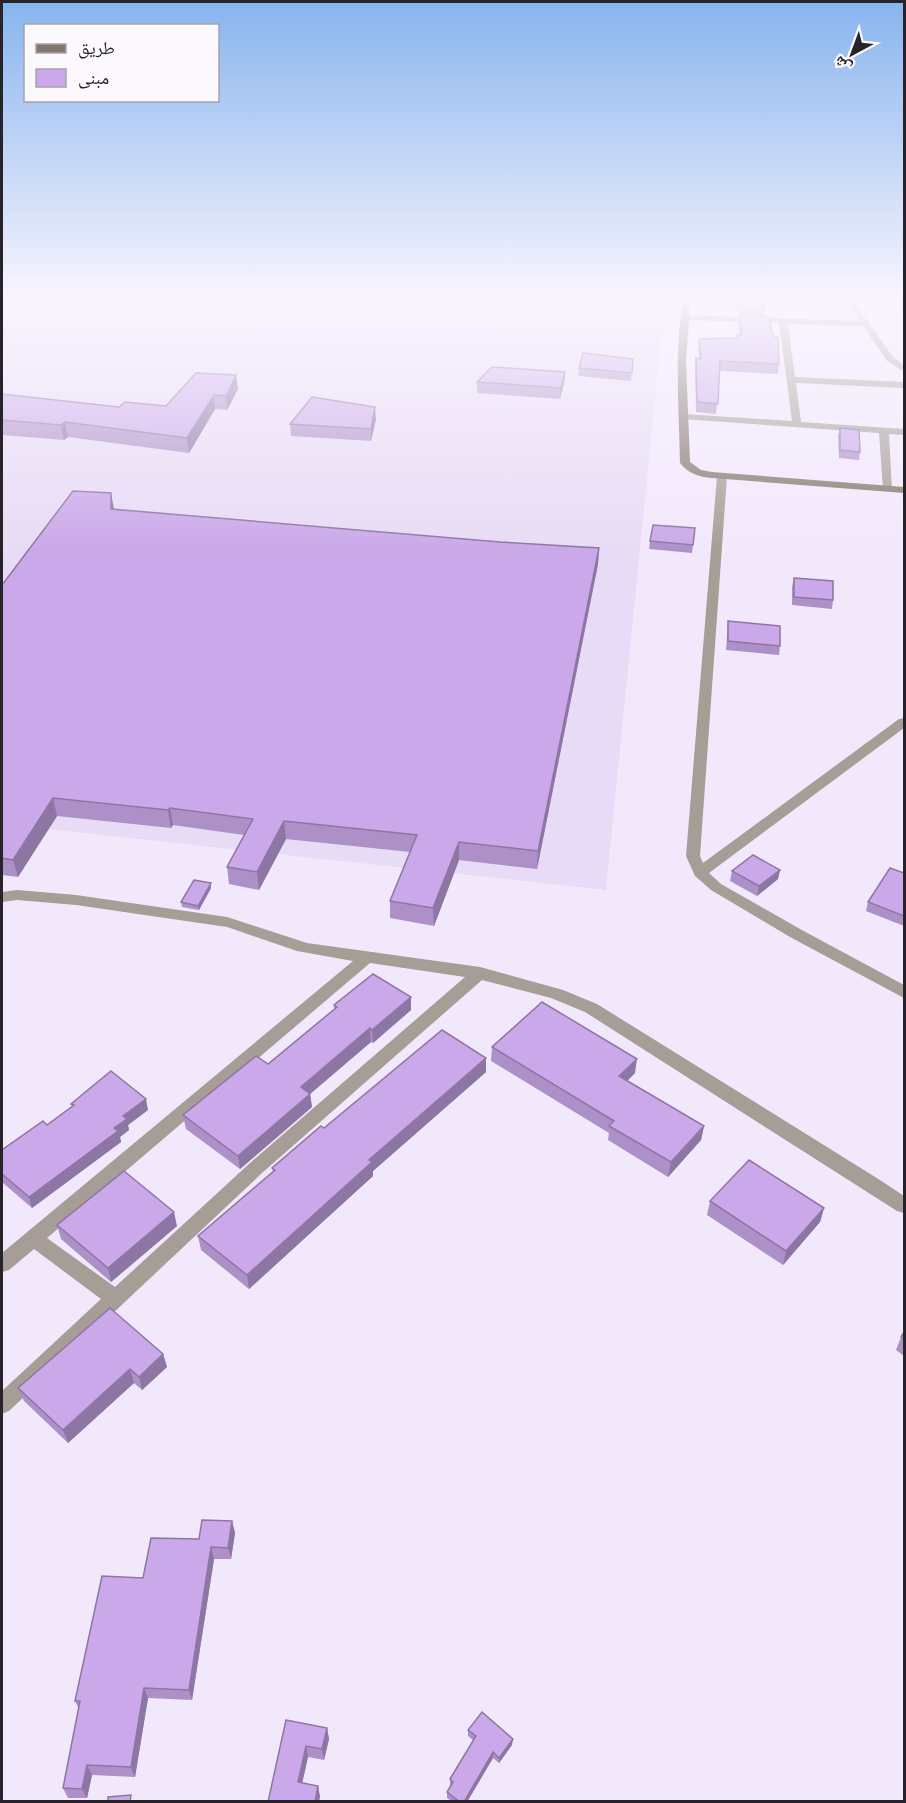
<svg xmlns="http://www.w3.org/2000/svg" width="906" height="1803" viewBox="0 0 906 1803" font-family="Lato,'Noto Naskh Arabic',sans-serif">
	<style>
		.built { fill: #e8dbf5 }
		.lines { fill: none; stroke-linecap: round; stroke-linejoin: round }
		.minor { fill: #a59d96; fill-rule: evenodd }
		.secondary { fill: #82766d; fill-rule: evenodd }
		.wall { fill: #ae90c8 }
		.shaded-wall { fill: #8d76a3 }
		.building { fill: #caa8e9; stroke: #8d76a3; stroke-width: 1.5 }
	</style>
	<rect width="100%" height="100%" fill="#f2e8fc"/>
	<polygon class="built" points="2,299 665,299 606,890 2,824"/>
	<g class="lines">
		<g class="minor">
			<polygon points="844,299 852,299 893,357 904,365 904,372 887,361 863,326 788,324 795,377 904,382 904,388 796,383 801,422 904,429 904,435 889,434 892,491 883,489 879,433 681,419 679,417 684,414 792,421 779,323 684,320 680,317 681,315 859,321"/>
			<polygon points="722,473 727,476 700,856 703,863 899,719 904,718 904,728 709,873 721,884 800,929 904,985 904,998 790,937 711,890 695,876 686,856 717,476"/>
			<path d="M17,890L76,895L227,917L307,943L480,967L563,990L597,1004L880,1180L904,1196V1213L897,1211L585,1012L551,998L482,980L262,1173L9,1411L2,1414V1391L101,1299L34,1249L9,1270L2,1272V1253L353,961L297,951L227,927L76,905L17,900L2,902V892ZM370,963L465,977L250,1163L115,1287L47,1238Z"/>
		</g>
		<path class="secondary" d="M683,299H691L686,360L690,462L701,470L712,472L904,487V493L712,478C699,477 688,473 680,463C679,408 674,354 683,299Z"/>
	</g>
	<g class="wall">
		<polygon points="708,299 763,299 765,308 764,315 779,364 778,374 720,371 716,414 696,412 695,368 696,358 699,359 698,348 699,339 736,338 737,335 739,335 738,324 740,315 738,315 736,301"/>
		<polygon points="898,299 904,299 904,314"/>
		<polygon points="633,359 631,381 578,376 579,368"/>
		<polygon points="565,372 564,383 560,399 477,393 477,382"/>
		<polygon points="238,389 227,410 215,409 189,453 68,437 64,440 2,435 2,394 119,407 166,406"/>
		<polygon points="376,419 371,441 291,436 290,424"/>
		<polygon points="840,428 860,452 859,460 839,458 838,436"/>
		<polygon points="114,510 500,542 599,548 598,564 537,869 459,860 434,926 390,918 390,901 410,852 286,839 259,890 229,884 227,867 244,835 173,825 171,828 57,816 18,877 2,875 2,585"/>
		<polygon points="695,528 692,553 649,549 650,541"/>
		<polygon points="794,578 833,600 832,609 792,605 792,587"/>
		<polygon points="728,621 780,646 779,655 726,650"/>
		<polygon points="780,870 778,879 757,896 730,881 732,871"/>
		<polygon points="904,873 904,926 866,911 868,902"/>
		<polygon points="211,888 199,910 182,907 181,902"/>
		<polygon points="411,997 411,1010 373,1043 371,1042 310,1094 312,1107 240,1169 186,1129 183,1115 268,1064 334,1010 334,1005"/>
		<polygon points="492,1047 635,1073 627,1081 704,1126 701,1140 668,1177 608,1140 609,1133 491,1061"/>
		<polygon points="486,1058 486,1072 373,1171 373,1176 249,1289 201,1250 198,1236 273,1172 272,1168 324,1128"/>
		<polygon points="71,1104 148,1110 128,1125 129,1130 120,1137 121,1142 32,1208 2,1182 2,1150 47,1125 72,1107"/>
		<polygon points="710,1201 824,1208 820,1222 783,1265 707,1215"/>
		<polygon points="57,1225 177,1226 111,1282 61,1239"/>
		<polygon points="904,1332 904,1356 896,1350 901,1337"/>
		<polygon points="163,1354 167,1367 142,1390 134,1383 68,1443 24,1401 18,1388"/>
		<polygon points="232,1521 235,1533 231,1559 214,1559 192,1700 148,1698 135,1777 92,1775 87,1798 68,1798 63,1788 79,1709 75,1701 143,1578 199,1539"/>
		<polygon points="286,1720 327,1728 329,1739 324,1760 308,1757 302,1783 318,1786 320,1797 268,1802"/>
		<polygon points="468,1730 512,1745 499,1763 493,1758 467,1802 453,1802 447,1798 447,1792 451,1786 450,1785 450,1779 473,1740 468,1736"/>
	</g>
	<g class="shaded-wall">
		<polygon points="3,328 4,335 2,338 2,329"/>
		<polygon points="565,372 564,383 560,399 561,388"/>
		<polygon points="236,375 238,389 227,410 226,396"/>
		<polygon points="214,395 215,409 189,453 187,438"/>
		<polygon points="375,407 376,419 371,441 371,429"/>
		<polygon points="65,422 68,437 64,440 61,425"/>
		<polygon points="111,493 114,509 114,525 111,509"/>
		<polygon points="599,548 598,564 537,869 538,851"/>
		<polygon points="53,798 57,816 18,877 13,860"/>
		<polygon points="170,808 173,825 171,828 168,810"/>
		<polygon points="284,821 286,839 259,890 257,872"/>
		<polygon points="459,842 459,860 434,926 433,908"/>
		<polygon points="780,870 778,879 757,896 759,886"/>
		<polygon points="211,883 211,888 199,910 198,906"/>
		<polygon points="411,997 411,1010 373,1043 372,1030"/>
		<polygon points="370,1028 371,1042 310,1094 312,1107 240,1169 238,1156 301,1087"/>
		<polygon points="486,1058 486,1072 373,1171 373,1176 249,1289 247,1275 369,1160"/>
		<polygon points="637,1059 635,1073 618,1090 619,1076"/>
		<polygon points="146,1099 148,1110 128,1125 129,1130 120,1137 121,1142 32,1208 29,1197 114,1128 123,1116"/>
		<polygon points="704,1126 701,1140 668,1177 671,1162"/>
		<polygon points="824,1208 820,1222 783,1265 786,1251"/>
		<polygon points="174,1212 177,1226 111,1282 108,1268"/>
		<polygon points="163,1354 167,1367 142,1390 139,1377"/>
		<polygon points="130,1369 134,1383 68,1443 63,1430"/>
		<polygon points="232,1521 235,1533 231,1559 228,1548"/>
		<polygon points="211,1547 214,1559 192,1700 189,1690"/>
		<polygon points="144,1688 148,1698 135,1777 131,1767"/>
		<polygon points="327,1728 329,1739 324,1760 322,1749"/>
		<polygon points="513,1739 512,1745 499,1763 499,1758"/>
		<polygon points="306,1746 308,1757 300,1793 298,1782"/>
		<polygon points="493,1752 493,1758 467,1802 464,1802"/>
		<polygon points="87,1765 92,1775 87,1798 82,1789"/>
		<polygon points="318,1786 320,1797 319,1802 315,1802"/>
	</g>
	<g class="building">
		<polygon points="738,299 763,299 765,308 738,308"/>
		<polygon points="740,315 768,316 773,336 778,337 779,364 720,361 718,404 697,402 696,358 701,359 699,339 737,338 737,335 742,335"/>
		<polygon points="583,353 633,359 632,373 579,368"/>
		<polygon points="492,367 565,372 561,388 477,382"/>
		<polygon points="196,373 236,375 226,396 214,395 187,438 65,422 61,425 2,420 2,394 119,407 125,402 166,406"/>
		<polygon points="312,397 375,407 371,429 290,424"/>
		<polygon points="840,428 859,430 860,452 840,450"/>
		<polygon points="73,491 111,493 111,509 500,542 599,548 538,851 459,842 433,908 390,901 417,835 284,821 257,872 227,867 253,819 170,808 168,810 53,798 13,860 2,858 2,585"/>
		<polygon points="653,525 695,528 693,545 650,541"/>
		<polygon points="794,578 833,581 833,600 794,597"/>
		<polygon points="728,621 780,626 780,646 728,641"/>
		<polygon points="753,855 780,870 759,886 732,871"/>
		<polygon points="890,868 904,873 904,916 868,902"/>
		<polygon points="194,880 211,883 198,906 181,902"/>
		<polygon points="373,974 411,997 372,1030 370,1028 301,1087 310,1094 238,1156 183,1115 256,1056 268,1064 337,1007 334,1005"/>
		<polygon points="542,1002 637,1059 619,1076 704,1126 671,1162 609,1126 614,1121 492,1047"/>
		<polygon points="442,1030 486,1058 369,1160 372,1162 247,1275 198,1236 275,1170 272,1168 321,1126 324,1128"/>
		<polygon points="111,1071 146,1099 123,1116 127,1119 114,1128 118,1131 29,1197 2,1174 2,1150 43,1121 47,1125 74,1105 71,1104"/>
		<polygon points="749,1160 824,1208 786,1251 710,1201"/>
		<polygon points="124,1171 174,1212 108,1268 57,1225"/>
		<polygon points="110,1308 163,1354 139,1377 130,1369 63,1430 18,1388"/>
		<polygon points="904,1332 904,1339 901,1337"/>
		<polygon points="202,1520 232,1521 228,1548 211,1547 189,1690 144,1688 131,1767 87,1765 82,1789 63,1788 80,1701 75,1701 102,1576 143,1578 151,1538 199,1539"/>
		<polygon points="482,1712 513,1739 499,1758 493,1752 464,1802 460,1802 447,1792 453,1782 450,1779 476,1736 468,1730"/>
		<polygon points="286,1720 327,1728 322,1749 306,1746 298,1782 318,1786 315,1802 268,1802"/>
		<polygon points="131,1795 130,1802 108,1802 108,1797"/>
	</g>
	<linearGradient id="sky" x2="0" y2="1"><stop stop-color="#87b4ee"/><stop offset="0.54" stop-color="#f9f5fe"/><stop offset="1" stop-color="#f9f5fe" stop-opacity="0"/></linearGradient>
	<rect width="906" height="552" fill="url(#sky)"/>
	<rect width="906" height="1803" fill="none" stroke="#26232a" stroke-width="6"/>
	<rect x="24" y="24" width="195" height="78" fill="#fbf9fd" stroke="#a6a3a9" stroke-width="1.5"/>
	<rect x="36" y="44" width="30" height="9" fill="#82766d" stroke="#a6a3a9" stroke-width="1.5"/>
	<text x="78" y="54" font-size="18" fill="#26232a">طريق</text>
	<rect x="36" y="69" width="30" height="18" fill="#caa8e9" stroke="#a6a3a9" stroke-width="1.5"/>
	<text x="78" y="84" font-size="18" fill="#26232a">مبنى</text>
	<g transform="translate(852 54) rotate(221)" stroke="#fbf9fd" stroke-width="4.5" paint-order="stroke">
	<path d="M0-4.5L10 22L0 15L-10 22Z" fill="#26232a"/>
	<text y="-9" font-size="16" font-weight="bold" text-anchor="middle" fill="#26232a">ش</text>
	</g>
</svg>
